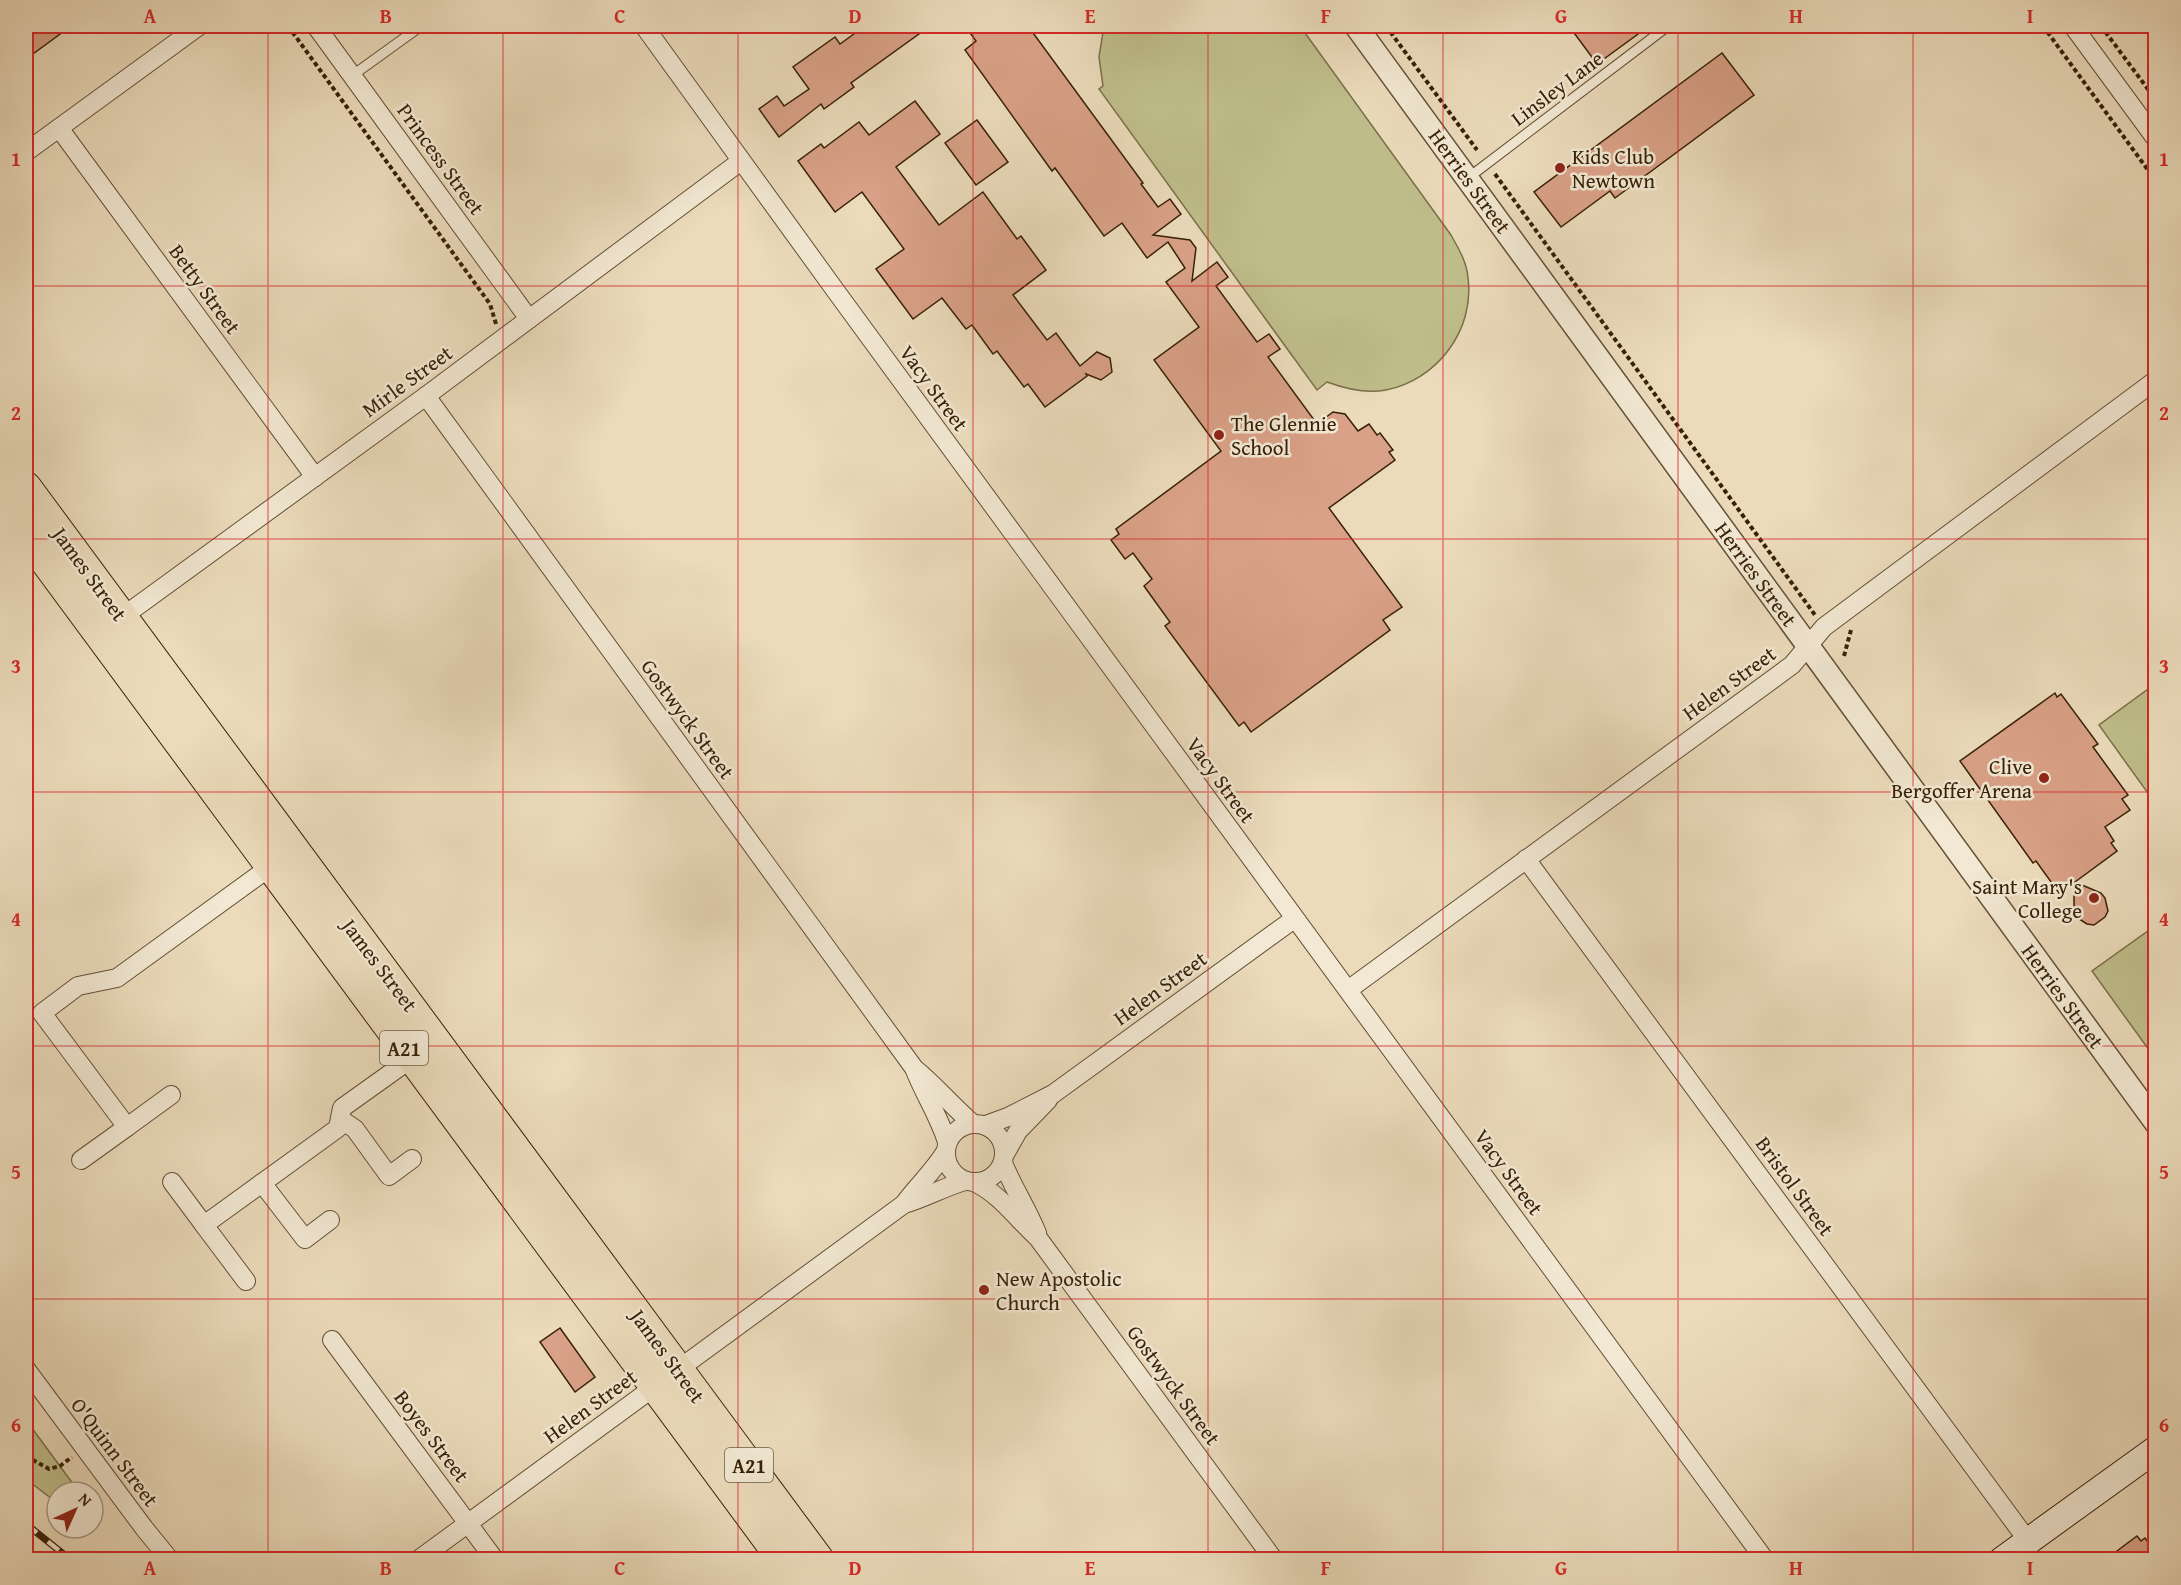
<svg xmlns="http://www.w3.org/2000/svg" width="2181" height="1585" viewBox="0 0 2181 1585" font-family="'Gentium Book Plus',serif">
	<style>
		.green { fill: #bfbe8b; stroke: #7b6f49; stroke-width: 1.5 }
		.building { fill: #d9a187; stroke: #372007; stroke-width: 1.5 }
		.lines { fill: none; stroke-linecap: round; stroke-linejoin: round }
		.service-casing { stroke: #644f34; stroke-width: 11 }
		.minor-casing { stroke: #644f34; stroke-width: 20 }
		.tertiary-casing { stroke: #644f34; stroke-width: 25 }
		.secondary-casing { stroke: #372007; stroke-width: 28 }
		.trunk-casing { stroke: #372007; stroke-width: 32 }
		.path { stroke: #372007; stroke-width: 4; stroke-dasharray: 4.5 3; stroke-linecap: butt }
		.service { stroke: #f2e8d3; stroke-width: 9 }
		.minor { stroke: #f2e8d3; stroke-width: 18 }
		.tertiary { stroke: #f2e8d3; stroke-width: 22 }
		.secondary { stroke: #f2e8d3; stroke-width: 26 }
		.trunk { stroke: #ebdbbb; stroke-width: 30 }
		.rail-casing { stroke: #372007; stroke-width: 7 }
		.rail { stroke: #f2e8d3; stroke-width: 4.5; stroke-dasharray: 14; stroke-linecap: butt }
		.grid { fill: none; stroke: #d62828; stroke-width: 1.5; stroke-opacity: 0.55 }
		.poi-dot { fill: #8f2418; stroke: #f2e8d3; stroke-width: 2 }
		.labels { text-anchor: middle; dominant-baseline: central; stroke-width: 5; stroke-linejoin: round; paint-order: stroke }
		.shield { fill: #f2e8d3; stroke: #6f5c44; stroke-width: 1.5 }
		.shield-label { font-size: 20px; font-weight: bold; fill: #372007 }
		.street-label { font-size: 21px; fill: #372007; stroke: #f2e8d3 }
		.poi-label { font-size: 21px; fill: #372007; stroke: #f2e8d3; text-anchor: start }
		.neatline { fill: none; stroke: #d62828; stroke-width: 2 }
		.grid-label { font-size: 20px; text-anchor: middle; font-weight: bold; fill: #d62828 }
	</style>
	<rect width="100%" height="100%" fill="#ebdbbb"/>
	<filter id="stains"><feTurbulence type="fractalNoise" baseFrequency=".00333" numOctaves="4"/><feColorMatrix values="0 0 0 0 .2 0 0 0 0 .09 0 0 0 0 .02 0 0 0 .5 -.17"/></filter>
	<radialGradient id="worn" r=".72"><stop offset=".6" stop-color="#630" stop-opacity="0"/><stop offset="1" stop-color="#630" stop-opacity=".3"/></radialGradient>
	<g class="green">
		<path d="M1104,26H1300L1451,235C1459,249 1467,263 1468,278C1475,330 1437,380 1386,390C1366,394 1346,389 1327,382L1317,390L1099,89L1103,86L1099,57Z"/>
		<polygon points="2155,684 2155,803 2099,725"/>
		<polygon points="2155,926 2155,1046 2149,1050 2092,971"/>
		<polygon points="26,1420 79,1492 57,1492 57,1503 26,1479"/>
	</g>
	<g class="building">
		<polygon points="26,26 71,26 26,59"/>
		<polygon points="865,26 930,26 851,83 854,87 824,109 821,104 779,137 759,109 777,96 784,106 809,89 793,67 835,37 840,44"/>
		<polygon points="965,26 1028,26 1143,183 1141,184 1158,207 1170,199 1181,214 1153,235 1190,240 1196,248 1192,281 1217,262 1228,277 1216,286 1257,342 1269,334 1280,349 1268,357 1317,424 1333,412 1345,414 1358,431 1369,424 1377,435 1380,433 1393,450 1389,452 1395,460 1329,508 1402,607 1383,620 1390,630 1251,732 1244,722 1239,726 1165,626 1170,622 1144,586 1152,579 1133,553 1125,559 1111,540 1119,534 1116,529 1221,451 1154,360 1199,327 1166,282 1185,268 1168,242 1147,258 1122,223 1104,236 1055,168 1052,171 965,50 976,41"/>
		<polygon points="1569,26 1649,26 1597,64"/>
		<polygon points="1722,53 1754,95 1615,198 1610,191 1561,227 1534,192"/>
		<polygon points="915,101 940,134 896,167 939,225 983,192 1017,239 1021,236 1046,270 1013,295 1047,340 1056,333 1080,366 1097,352 1110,358 1112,372 1101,380 1086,374 1087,376 1045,407 1028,384 1024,387 997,351 993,354 972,325 966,329 942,298 913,319 876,269 904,249 862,192 835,212 798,161 821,144 824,148 859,122 869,135"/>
		<polygon points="977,120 1008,162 976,185 945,143"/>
		<polygon points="2055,693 2057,697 2061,694 2098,744 2093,747 2128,795 2122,799 2130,810 2105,827 2114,841 2111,843 2117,851 2075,882 2101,893 2105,898 2108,911 2105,917 2094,925 2087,924 2076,917 2074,911 2074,882 2059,893 2036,861 2033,863 1960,761"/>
		<polygon points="560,1328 595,1377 575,1392 540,1342"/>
		<polygon points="2137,1536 2141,1541 2145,1538 2156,1553 2156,1560 2105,1560"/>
	</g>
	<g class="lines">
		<g class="service-casing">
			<g id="service">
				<polyline points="353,75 421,26"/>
				<polyline points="1468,178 1668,26"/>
			</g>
		</g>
		<g class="minor-casing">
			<g id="minor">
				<polyline points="316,26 529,319"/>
				<polyline points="644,26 835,290 1765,1560"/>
				<polyline points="2073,26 2156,139"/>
				<polyline points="59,128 315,477"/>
				<polyline points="26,152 199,26"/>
				<path d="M426,396L914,1068C924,1094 939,1116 947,1142"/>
				<polyline points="114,623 426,396 741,161"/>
				<polyline points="1526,859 2028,1541"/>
				<polyline points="1348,990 1792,665 1824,627 2156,380"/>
				<path d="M915,1069C936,1086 952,1106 972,1123"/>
				<polyline points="171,1095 127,1127 42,1013 78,986 117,978 270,867"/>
				<polyline points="340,1119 355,1129 389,1176 412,1159"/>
				<circle cx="975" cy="1153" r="29"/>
				<polyline points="986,1125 1008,1117 1053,1094 1294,919"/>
				<polyline points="1005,1154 1018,1131 1048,1100"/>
				<polyline points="81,1160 127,1127"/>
				<path d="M1003,1163C1013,1187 1027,1209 1037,1233"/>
				<polyline points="172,1182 204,1225"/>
				<path d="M974,1182C1000,1194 1017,1219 1038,1238L1274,1560"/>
				<polyline points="262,1183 305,1239 330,1220"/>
				<path d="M904,1204C925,1198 944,1187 965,1181"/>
				<polyline points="246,1281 204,1225 338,1128 342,1108 412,1058"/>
				<polyline points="332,1340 495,1560"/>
				<polyline points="26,1369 144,1528 170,1560"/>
				<path d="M418,1560L904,1204C917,1186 934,1171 946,1151"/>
			</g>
		</g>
		<g class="tertiary-casing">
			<polyline id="tertiary" points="1356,26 2156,1123"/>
		</g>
		<g class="secondary-casing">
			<polyline id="secondary" points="2002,1560 2156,1449"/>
		</g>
		<g class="trunk-casing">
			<g id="trunk">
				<polyline points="26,487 819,1560"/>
				<polyline points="26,535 783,1560"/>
			</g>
		</g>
		<g class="path">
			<polyline points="288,26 490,304 496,324"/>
			<polyline points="1386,26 1477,150"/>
			<polyline points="2043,26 2156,181"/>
			<polyline points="2101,26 2156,100"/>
			<polyline points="1495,174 1815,615"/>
			<polyline points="1844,656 1851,630"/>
			<polyline points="26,1456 49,1469 60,1466 72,1457"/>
		</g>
		<use href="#service" class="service"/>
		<use href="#minor" class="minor"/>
		<use href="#tertiary" class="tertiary"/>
		<use href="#secondary" class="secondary"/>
		<use href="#trunk" class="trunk"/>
		<g class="rail-casing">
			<polyline id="rail" points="26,1524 71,1560"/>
		</g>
		<use href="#rail" class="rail"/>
	</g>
	<path class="grid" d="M268,26V1560M503,26V1560M738,26V1560M973,26V1560M1208,26V1560M1443,26V1560M1678,26V1560M1913,26V1560M26,286H2156M26,539H2156M26,792H2156M26,1046H2156M26,1299H2156"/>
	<g class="poi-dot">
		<circle cx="1560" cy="168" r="6"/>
		<circle cx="1219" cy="435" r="6"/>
		<circle cx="2044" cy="778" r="6"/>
		<circle cx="2094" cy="898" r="6"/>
		<circle cx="984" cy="1290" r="6"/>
	</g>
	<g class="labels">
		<g class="shield">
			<rect x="380" y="1031" width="48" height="34" rx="4.5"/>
			<rect x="725" y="1448" width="48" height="34" rx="4.5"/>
		</g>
		<g class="shield-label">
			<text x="404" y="1048">A21</text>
			<text x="749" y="1465">A21</text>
		</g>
		<g class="street-label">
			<text transform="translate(1557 88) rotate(-37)">Linsley Lane</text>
			<text transform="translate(441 159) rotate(54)">Princess Street</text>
			<text transform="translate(1470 181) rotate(54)">Herries Street</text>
			<text transform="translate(205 289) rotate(54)">Betty Street</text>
			<text transform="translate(407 381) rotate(-36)">Mirle Street</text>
			<text transform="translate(934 388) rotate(54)">Vacy Street</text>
			<text transform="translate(90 574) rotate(54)">James Street</text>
			<text transform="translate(1756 574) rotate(54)">Herries Street</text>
			<text transform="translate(1729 683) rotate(-36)">Helen Street</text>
			<text transform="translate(688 719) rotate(54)">Gostwyck Street</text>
			<text transform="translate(1221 780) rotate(54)">Vacy Street</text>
			<text transform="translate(380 965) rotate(53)">James Street</text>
			<text transform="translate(1160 988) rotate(-36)">Helen Street</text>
			<text transform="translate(2063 996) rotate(54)">Herries Street</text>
			<text transform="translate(1509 1172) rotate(54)">Vacy Street</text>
			<text transform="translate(1795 1186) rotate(54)">Bristol Street</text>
			<text transform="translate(668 1356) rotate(54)">James Street</text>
			<text transform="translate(1174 1385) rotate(54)">Gostwyck Street</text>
			<text transform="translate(590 1406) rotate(-36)">Helen Street</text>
			<text transform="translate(432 1436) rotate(53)">Boyes Street</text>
			<text transform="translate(115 1452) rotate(53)">O'Quinn Street</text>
		</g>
		<g class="poi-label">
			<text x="1572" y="156">Kids Club<tspan x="1572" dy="24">Newtown</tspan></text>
			<text x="1231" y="423">The Glennie<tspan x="1231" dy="24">School</tspan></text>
			<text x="2032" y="766" text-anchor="end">Clive<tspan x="2032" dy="24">Bergoffer Arena</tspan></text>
			<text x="2082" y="886" text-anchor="end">Saint Mary's<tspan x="2082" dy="24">College</tspan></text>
			<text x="996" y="1278">New Apostolic<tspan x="996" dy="24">Church</tspan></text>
		</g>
	</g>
	<rect width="2181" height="1585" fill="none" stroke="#ebdbbb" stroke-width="66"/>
	<g transform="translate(75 1510) rotate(45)"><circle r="28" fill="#f2e8d3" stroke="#a79881" stroke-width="1.5"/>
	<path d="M0-4.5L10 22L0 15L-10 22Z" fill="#8f2418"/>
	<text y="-9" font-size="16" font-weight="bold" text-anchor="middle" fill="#372007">N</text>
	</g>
	<rect x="33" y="33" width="2115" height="1519" class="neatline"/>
	<g class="grid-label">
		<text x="150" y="23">A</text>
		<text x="386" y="23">B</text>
		<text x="620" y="23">C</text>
		<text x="855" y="23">D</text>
		<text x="1090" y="23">E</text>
		<text x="1326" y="23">F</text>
		<text x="1561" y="23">G</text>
		<text x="1796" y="23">H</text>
		<text x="2030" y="23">I</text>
		<text x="16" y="166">1</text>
		<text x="2164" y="166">1</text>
		<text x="16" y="420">2</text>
		<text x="2164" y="420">2</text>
		<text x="16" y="673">3</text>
		<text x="2164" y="673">3</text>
		<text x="16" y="926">4</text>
		<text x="2164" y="926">4</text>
		<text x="16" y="1179">5</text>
		<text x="2164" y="1179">5</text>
		<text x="16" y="1432">6</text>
		<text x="2164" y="1432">6</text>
		<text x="150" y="1575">A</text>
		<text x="386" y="1575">B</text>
		<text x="620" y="1575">C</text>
		<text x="855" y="1575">D</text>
		<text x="1090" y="1575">E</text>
		<text x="1326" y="1575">F</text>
		<text x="1561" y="1575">G</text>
		<text x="1796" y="1575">H</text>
		<text x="2030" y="1575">I</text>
	</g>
	<rect width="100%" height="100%" filter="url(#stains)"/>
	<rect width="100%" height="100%" fill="url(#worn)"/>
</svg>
